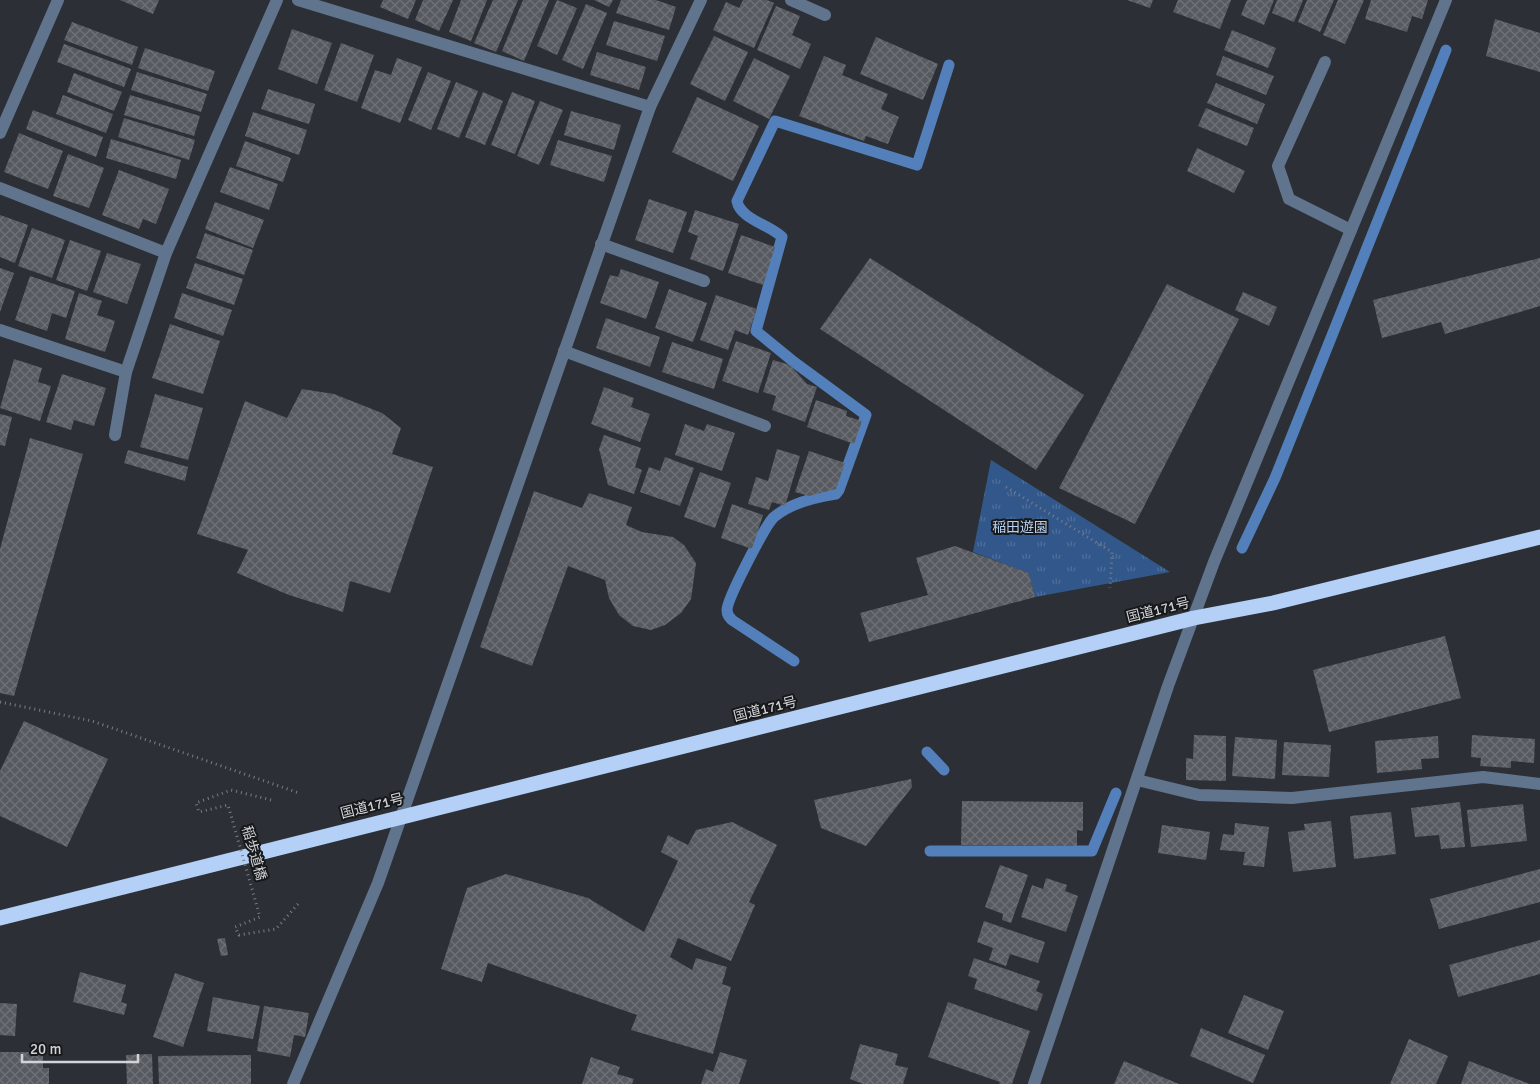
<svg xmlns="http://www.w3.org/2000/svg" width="1540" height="1084" viewBox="0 0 1540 1084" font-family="Signika,'Noto Sans JP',sans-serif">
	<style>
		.park { fill: url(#park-tufts) }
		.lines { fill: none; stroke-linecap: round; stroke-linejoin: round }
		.stream { stroke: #537fba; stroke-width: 11 }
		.building { fill: url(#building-cross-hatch) }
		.path { stroke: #7b7e83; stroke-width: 3; stroke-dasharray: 1 4; stroke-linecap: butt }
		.minor { stroke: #60748e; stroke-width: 12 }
		.highway { stroke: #b4d0f7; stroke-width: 15 }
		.path-bridge { stroke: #7b7e83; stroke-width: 3; stroke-dasharray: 1 4; stroke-linecap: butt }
		.labels { text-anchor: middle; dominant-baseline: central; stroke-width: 4; stroke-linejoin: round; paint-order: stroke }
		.park-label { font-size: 14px; fill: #b7d0f1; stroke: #16181a }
		.street-label { font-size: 14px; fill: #d1d3d7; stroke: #16181a }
	</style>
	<defs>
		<pattern id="park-tufts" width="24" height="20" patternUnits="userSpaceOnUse" patternTransform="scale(1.25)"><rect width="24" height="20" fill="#32588b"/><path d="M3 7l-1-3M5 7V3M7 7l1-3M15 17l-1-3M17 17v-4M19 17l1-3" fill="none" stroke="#4f6f9b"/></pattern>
		<pattern id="building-cross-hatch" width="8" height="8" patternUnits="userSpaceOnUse" patternTransform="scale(1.25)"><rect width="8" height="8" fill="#575b61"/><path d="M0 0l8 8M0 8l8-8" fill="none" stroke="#6e7277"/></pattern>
	</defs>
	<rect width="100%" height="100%" fill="#2c3036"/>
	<polygon class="park" points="991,460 1170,572 1035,597 1029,573 973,552"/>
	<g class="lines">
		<g class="stream">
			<polyline points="1242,548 1275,478 1446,50"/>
			<path d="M794,661L732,620C729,617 727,615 727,610C727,599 766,524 774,517C791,503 816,497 836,494L839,490L866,415L794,362L756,331L782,237C770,225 740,219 737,201L775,121L917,165L949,65"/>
			<polyline points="927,752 944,770"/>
			<polyline points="930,851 1092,851 1116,793"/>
		</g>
	</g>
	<g class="building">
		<polygon points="120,0 159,0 153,14"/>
		<polygon points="383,0 416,0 408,19 380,7"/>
		<polygon points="423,0 453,0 439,31 415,20"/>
		<polygon points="461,0 487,0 471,41 449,32"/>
		<polygon points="493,0 518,0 496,52 474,43"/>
		<polygon points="523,0 549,0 524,61 502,51"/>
		<polygon points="557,0 577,8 557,55 537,46"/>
		<polygon points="594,0 613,0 609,7"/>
		<polygon points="621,0 656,0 676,7 669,30 616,13"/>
		<polygon points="743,0 767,0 774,3 754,48 713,30 726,2 739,8"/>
		<polygon points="1127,0 1153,0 1150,8"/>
		<polygon points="1178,0 1231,0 1220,29 1173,12"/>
		<polygon points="1247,0 1274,0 1264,25 1241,15"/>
		<polygon points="1277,0 1303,0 1294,22 1272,13"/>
		<polygon points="1307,0 1334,0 1320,32 1298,22"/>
		<polygon points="1338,0 1364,0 1345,44 1323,35"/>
		<polygon points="1371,0 1428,0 1422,19 1412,16 1407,32 1365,19"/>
		<polygon points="586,4 607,13 583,69 562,60"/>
		<polygon points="776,6 800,16 792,35 811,44 800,69 757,50"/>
		<polygon points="1495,19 1540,33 1540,72 1486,56"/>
		<polygon points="614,21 665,36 657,61 606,45"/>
		<polygon points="72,22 138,47 132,65 64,40"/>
		<polygon points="292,29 332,43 317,84 278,69"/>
		<polygon points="1232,30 1276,48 1268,68 1224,50"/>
		<polygon points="714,36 748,52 725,101 690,84"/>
		<polygon points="876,37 938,64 923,100 860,74"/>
		<polygon points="341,43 374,55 357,102 324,90"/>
		<polygon points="64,44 131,69 124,87 57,62"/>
		<polygon points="145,48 215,71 208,91 138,68"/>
		<polygon points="597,52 646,67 639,90 590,75"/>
		<polygon points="824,56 846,65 842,75 888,94 881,109 899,117 888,144 866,136 864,141 799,116"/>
		<polygon points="1223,56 1274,76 1266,95 1216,75"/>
		<polygon points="397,58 422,67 400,123 361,108 375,70 391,75"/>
		<polygon points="754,58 790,76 769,119 733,101"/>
		<polygon points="137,72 207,94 201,112 131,90"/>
		<polygon points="428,72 451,81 431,130 408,120"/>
		<polygon points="74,73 122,92 114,111 67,92"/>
		<polygon points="456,82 478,91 459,138 437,129"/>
		<polygon points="1216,83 1265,104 1257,124 1207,103"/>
		<polygon points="268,89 315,104 309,124 261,109"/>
		<polygon points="483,92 503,101 485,145 465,137"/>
		<polygon points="512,92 535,101 515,154 491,145"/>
		<polygon points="63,95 113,114 106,133 56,114"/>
		<polygon points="130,95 200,116 194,136 124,115"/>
		<polygon points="697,97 759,126 733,181 672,152"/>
		<polygon points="540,101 563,110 539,165 517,156"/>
		<polygon points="1206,108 1254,128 1247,146 1198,126"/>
		<polygon points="33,110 103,137 96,157 26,129"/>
		<polygon points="571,111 621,125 614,150 564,135"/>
		<polygon points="253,112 307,130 299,155 245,136"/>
		<polygon points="124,118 195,140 189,160 118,137"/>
		<polygon points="19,133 63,151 48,189 4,172"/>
		<polygon points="111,139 181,160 176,179 106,158"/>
		<polygon points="558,140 612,156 604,182 550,165"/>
		<polygon points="245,141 291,158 283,182 236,166"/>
		<polygon points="1197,148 1245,171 1234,193 1187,171"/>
		<polygon points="68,154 104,168 89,208 53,196"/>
		<polygon points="230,167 278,184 269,210 220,192"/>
		<polygon points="119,170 169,189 156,224 143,219 139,229 102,215"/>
		<polygon points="649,199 687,212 673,253 635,240"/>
		<polygon points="215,202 264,220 253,248 205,229"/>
		<polygon points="695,210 739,224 723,271 690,259 698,236 688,232"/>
		<polygon points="0,215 28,225 15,263 0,257"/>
		<polygon points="32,228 65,240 52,278 18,266"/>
		<polygon points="205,233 253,250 244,275 196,258"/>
		<polygon points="741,235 775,247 763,285 728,273"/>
		<polygon points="70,240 101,251 87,291 56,280"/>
		<polygon points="107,253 141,264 127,304 93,292"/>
		<polygon points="870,258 1084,395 1036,470 820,329"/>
		<polygon points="1540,258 1540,306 1445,334 1441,322 1382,338 1373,300"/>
		<polygon points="195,263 243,279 234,305 186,288"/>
		<polygon points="0,268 14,273 0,312"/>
		<polygon points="621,269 659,282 646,319 600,303 610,275 618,277"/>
		<polygon points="30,276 75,291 66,318 52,313 47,331 15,320"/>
		<polygon points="1167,284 1239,319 1135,524 1059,488"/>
		<polygon points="669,289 707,303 693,342 655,328"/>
		<polygon points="1243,292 1277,307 1269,326 1235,310"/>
		<polygon points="79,293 102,301 97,315 115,321 105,352 65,339"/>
		<polygon points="182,293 232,310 223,336 174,318"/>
		<polygon points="716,295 757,309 748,335 735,330 728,350 700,340"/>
		<polygon points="606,318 660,337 650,367 596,348"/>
		<polygon points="170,324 220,341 203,394 152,378"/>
		<polygon points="736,341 771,353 758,393 722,381"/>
		<polygon points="672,342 723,359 714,389 662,372"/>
		<polygon points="14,359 42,368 38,382 51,386 40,421 0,408"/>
		<polygon points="773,360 790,365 807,384 817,387 805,422 772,410 776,396 763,392"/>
		<polygon points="62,374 106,388 94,426 74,420 71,430 46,422"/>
		<polygon points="604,387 634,398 631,407 650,414 640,442 591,424"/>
		<polygon points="302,389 334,394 382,413 401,428 392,454 433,467 390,593 350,581 343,612 289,595 237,573 248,550 197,534 245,401 287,418"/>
		<polygon points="155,394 203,408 188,460 140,447"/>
		<polygon points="816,400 847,411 846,416 862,421 854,444 807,427"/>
		<polygon points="0,414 12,417 5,446 0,445"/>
		<polygon points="685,424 704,431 707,424 735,433 722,471 675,455"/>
		<polygon points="604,435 641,448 635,467 642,470 634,494 608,485 599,449"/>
		<polygon points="30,438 83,454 14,696 0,693 0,549"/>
		<polygon points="777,449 800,456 785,506 772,502 769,510 748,504 756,477 768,481"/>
		<polygon points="128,450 188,467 185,481 124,463"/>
		<polygon points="809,451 845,463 836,489 809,496 795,492"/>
		<polygon points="665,457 694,468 680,506 640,492 649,467 660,471"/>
		<polygon points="700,472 731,483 715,528 684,517"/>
		<polygon points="534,491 582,508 589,493 632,507 626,525 642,532 673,537 684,545 696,563 691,599 681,613 665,625 651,630 633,626 619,615 609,598 605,580 568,566 532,666 480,647"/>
		<polygon points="732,504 763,515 752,549 721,538"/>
		<polygon points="955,546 1029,573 1035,597 869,642 860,613 928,595 916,558"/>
		<polygon points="1445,636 1461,698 1329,732 1313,670"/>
		<polygon points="24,721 108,759 67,847 0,816 0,771"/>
		<polygon points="1194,735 1226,736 1226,781 1186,780 1186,758 1193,759"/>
		<polygon points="1472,735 1535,739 1534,763 1511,761 1511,768 1480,766 1481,758 1471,757"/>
		<polygon points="1438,736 1439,758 1421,759 1422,769 1377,773 1375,741"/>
		<polygon points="1235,737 1277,740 1275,779 1232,776"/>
		<polygon points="1284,742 1331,745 1329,777 1282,775"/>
		<polygon points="911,779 912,787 866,846 821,828 814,800"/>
		<polygon points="962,801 1083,802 1083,831 1077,830 1077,846 961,845"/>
		<polygon points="1460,802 1465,847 1441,849 1439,835 1415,837 1411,808"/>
		<polygon points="1523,804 1527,841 1471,847 1467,810"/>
		<polygon points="1391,812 1396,854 1354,859 1350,816"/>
		<polygon points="1331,821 1336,867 1293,872 1288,832 1305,830 1304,824"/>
		<polygon points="732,822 777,845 749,902 755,905 731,961 678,938 670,957 692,970 696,958 727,967 722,984 731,987 713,1054 631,1030 637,1015 488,963 482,982 441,969 467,888 506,874 588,898 644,932 678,861 661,852 668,835 688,845 696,830"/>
		<polygon points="1235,823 1269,827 1264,867 1243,865 1245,852 1220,850 1223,834 1234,835"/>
		<polygon points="1162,825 1210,832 1206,860 1158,853"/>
		<polygon points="1000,865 1028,875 1011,923 1002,920 1003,914 985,907"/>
		<polygon points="1540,869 1540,902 1439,929 1430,899"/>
		<polygon points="1046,878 1067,885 1065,891 1078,896 1066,932 1021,917 1032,885 1043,889"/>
		<polygon points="984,921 1045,942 1038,963 1010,954 1006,966 989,960 993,948 977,942"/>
		<polygon points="225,938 228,955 221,956 217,939"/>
		<polygon points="1540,940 1540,974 1458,997 1449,965"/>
		<polygon points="974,958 1040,981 1036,991 1043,994 1037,1011 974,989 977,979 968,976"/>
		<polygon points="80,972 126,985 121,1002 127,1004 124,1015 73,1002"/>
		<polygon points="175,973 204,983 183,1047 153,1037"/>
		<polygon points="1244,995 1284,1011 1268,1050 1228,1033"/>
		<polygon points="213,997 260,1006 253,1039 207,1031"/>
		<polygon points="948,1002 1030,1031 1012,1084 999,1084 1000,1082 928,1057"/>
		<polygon points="0,1003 17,1004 15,1036 0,1035"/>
		<polygon points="264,1006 309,1013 305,1037 294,1035 290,1057 257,1051"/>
		<polygon points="1201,1028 1265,1055 1253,1083 1190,1056"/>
		<polygon points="1409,1039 1448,1056 1436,1084 1390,1084"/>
		<polygon points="860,1044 898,1054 895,1065 908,1068 903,1084 863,1084 850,1079"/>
		<polygon points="0,1052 43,1052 43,1068 49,1068 49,1084 0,1084"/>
		<polygon points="720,1052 747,1060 739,1084 701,1084 706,1069 713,1072"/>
		<polygon points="152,1054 153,1084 127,1084 126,1055"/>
		<polygon points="251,1055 251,1084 159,1084 158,1056"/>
		<polygon points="591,1057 620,1067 617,1074 634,1079 632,1084 582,1084"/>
		<polygon points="1124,1061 1179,1084 1114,1084"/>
		<polygon points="1469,1061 1530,1084 1461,1084"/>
	</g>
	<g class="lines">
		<g class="path">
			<polyline points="1006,487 1112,552 1110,588"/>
			<polyline points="0,702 92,721 299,793"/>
		</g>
		<g class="minor">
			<polyline points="298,0 650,107"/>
			<polyline points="791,0 825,15"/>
			<polyline points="1325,62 1278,166 1289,199 1351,230"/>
			<polyline points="0,133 58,0"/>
			<polyline points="0,188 166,253"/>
			<polyline points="601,244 704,281"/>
			<polyline points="0,330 126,372"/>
			<polyline points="564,351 765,426"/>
			<polyline points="115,435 126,372 166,253 277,0"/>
			<polyline points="1137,780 1199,795 1292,798 1483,777 1540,784"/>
			<polyline points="293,1084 378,883 650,107 701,0"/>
			<polyline points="1034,1084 1168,686 1214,562 1446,0"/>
		</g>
		<polyline class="highway" points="0,918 1194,618 1273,603 1540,537"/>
		<polyline class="path-bridge" points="271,800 231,790 196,803 199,812 228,805 260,917 235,927 239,935 276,929 298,904"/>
	</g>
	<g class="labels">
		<g class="park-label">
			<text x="1020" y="527">稲田遊園</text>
		</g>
		<g class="street-label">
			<text transform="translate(1158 610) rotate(-14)">国道171号</text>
			<text transform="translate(765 709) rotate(-14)">国道171号</text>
			<text transform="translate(372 806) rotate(-14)">国道171号</text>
			<text transform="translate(254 853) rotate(74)">稲歩道橋</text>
		</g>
	</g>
	<path d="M22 1054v8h116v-8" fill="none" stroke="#d1d3d7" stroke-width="2.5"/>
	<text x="30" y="1054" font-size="15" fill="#d1d3d7" stroke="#16181a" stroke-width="4" paint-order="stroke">20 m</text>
</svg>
